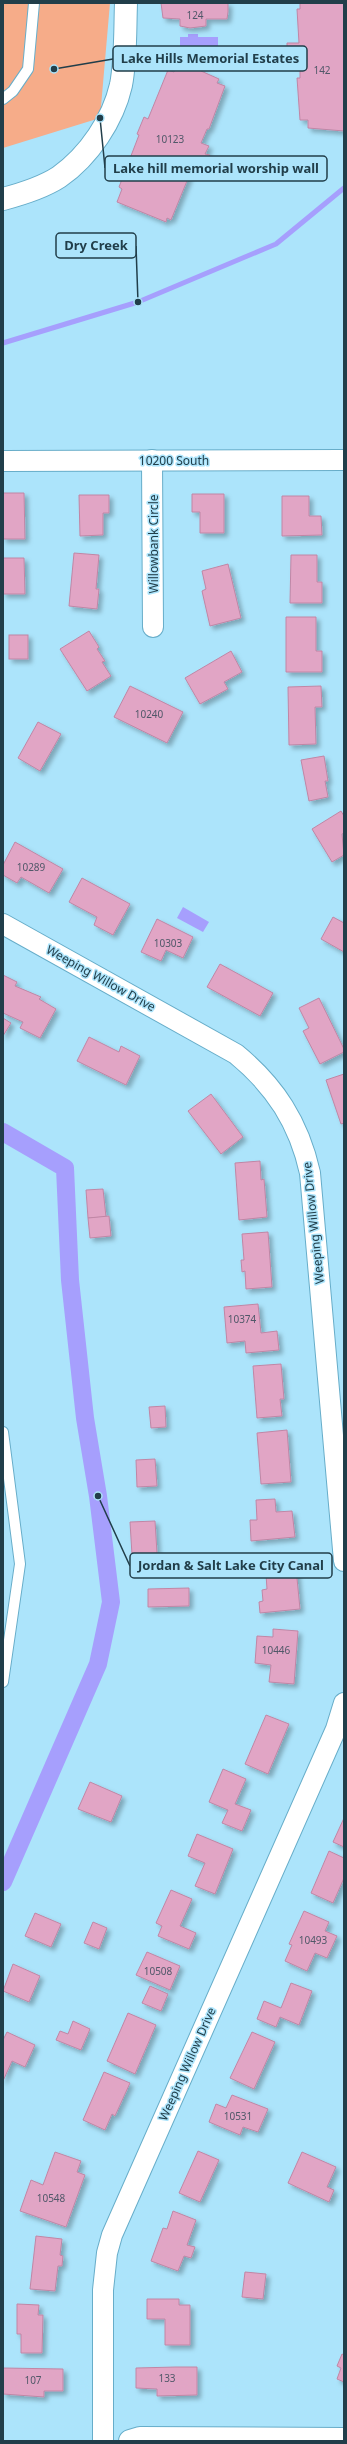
<svg xmlns="http://www.w3.org/2000/svg" width="347" height="2444" viewBox="0 0 347 2444" font-family="'Noto Sans',sans-serif">
	<style>
		.green { fill: #f6ac89 }
		.water { fill: #a69ffd }
		.lines { fill: none; stroke-linecap: round; stroke-linejoin: round }
		.stream { stroke: #a69ffd; stroke-width: 5 }
		.canal { stroke: #a69ffd; stroke-width: 18 }
		.building { fill: #e1a5c5; stroke: #c086a5; filter: url(#shadow) }
		.lane-casing { stroke: #67adc9; stroke-width: 12 }
		.street-casing { stroke: #67adc9; stroke-width: 22 }
		.secondary-casing { stroke: #67adc9; stroke-width: 24 }
		.primary-casing { stroke: #67adc9; stroke-width: 24 }
		.lane { stroke: #fff; stroke-width: 10 }
		.street { stroke: #fff; stroke-width: 20 }
		.secondary { stroke: #fff; stroke-width: 22 }
		.primary { stroke: #fff; stroke-width: 22 }
		.labels { text-anchor: middle; dominant-baseline: central; stroke-width: 3; stroke-linejoin: round; paint-order: stroke }
		.number-label { font-size: 10px; fill: #515869 }
		.street-label { font-size: 12px; fill: #213e4a; stroke: #ace4fb }
		.leader { fill: none; stroke: #213e4a; stroke-width: 1.5 }
		.callout-dot { fill: #213e4a; stroke: #ace4fb; stroke-width: 1.5 }
		.callout { fill: #ace4fb; stroke: #213e4a; stroke-width: 1.5 }
		.callout-label { font-size: 13px; text-anchor: middle; font-weight: bold; fill: #213e4a }
	</style>
	<defs>
		<filter id="shadow"><feDropShadow dx="3.5" dy="3.5" stdDeviation="2" flood-color="#0004"/></filter>
	</defs>
	<rect width="100%" height="100%" fill="#ace4fb"/>
	<polygon class="green" points="3,3 110,3 100,118 3,148"/>
	<g class="water">
		<polygon points="188,34 198,34 198,37 218,37 218,52 180,52 180,37 188,37"/>
		<polygon points="183,907 209,922 203,932 177,918"/>
	</g>
	<g class="lines">
		<polyline class="stream" points="3,343 138,302 276,244 344,188"/>
		<polyline class="canal" points="3,1132 65,1168 70,1280 85,1418 98,1496 111,1602 98,1664 3,1882"/>
	</g>
	<g class="building">
		<polygon points="161,3 228,3 228,12 227,19 206,19 206,26 190,28 180,26 180,19 163,18"/>
		<polygon points="300,3 344,3 344,131 308,128 308,120 300,120 297,78 300,78 300,62 291,62 291,53 287,53 287,43 299,43 297,9 300,9"/>
		<polygon points="179,58 202,68 201,71 219,79 217,83 225,86 209,129 207,129 201,143 209,146 205,154 210,155 206,165 193,159 187,175 189,176 171,220 167,218 166,222 117,202 122,189 119,187 139,135 137,134 144,117 148,119 168,70 174,72"/>
		<polygon points="3,493 24,493 25,539 3,539"/>
		<polygon points="192,494 224,494 224,533 200,533 200,512 192,512"/>
		<polygon points="79,495 109,495 109,513 103,513 103,535 80,536"/>
		<polygon points="282,496 309,496 309,516 321,516 322,535 282,536"/>
		<polygon points="74,553 99,555 96,589 99,589 97,609 69,606"/>
		<polygon points="291,555 317,555 317,582 322,582 322,603 290,603"/>
		<polygon points="3,558 24,558 25,594 3,594"/>
		<polygon points="228,564 241,618 210,626 202,591 206,589 202,571"/>
		<polygon points="286,617 316,617 316,651 322,651 322,672 286,672"/>
		<polygon points="89,631 99,647 97,649 105,661 102,662 111,676 87,691 60,649"/>
		<rect x="9" y="635" width="19" height="24"/>
		<polygon points="231,651 242,672 224,682 228,689 200,704 185,678"/>
		<polygon points="130,686 183,712 167,743 114,717"/>
		<polygon points="321,686 322,707 315,707 316,744 289,745 288,687"/>
		<polygon points="38,722 61,734 40,771 18,758"/>
		<polygon points="324,756 328,781 325,781 328,797 309,801 301,760"/>
		<polygon points="341,811 344,816 344,833 342,834 344,855 332,862 312,829"/>
		<polygon points="15,842 63,869 49,893 21,877 17,883 3,875 3,865"/>
		<polygon points="82,878 130,904 113,935 94,925 97,917 69,902"/>
		<polygon points="333,917 344,923 344,952 321,939"/>
		<polygon points="157,919 193,937 183,958 166,950 161,961 141,952"/>
		<polygon points="220,964 273,993 260,1016 207,987"/>
		<polygon points="3,975 17,982 15,986 41,997 39,999 56,1009 40,1038 20,1028 23,1022 3,1013"/>
		<polygon points="319,998 344,1049 344,1052 320,1064 303,1031 309,1028 299,1008"/>
		<polygon points="3,1018 11,1023 3,1036"/>
		<polygon points="89,1037 119,1052 121,1046 140,1056 126,1085 77,1061"/>
		<polygon points="344,1074 344,1123 341,1124 326,1080"/>
		<polygon points="211,1094 243,1137 221,1154 188,1111"/>
		<polygon points="260,1161 261,1180 264,1179 267,1217 239,1220 235,1163"/>
		<polygon points="103,1189 106,1217 88,1218 86,1190"/>
		<polygon points="109,1216 111,1236 90,1238 88,1218"/>
		<polygon points="268,1232 272,1287 246,1289 245,1271 242,1272 241,1260 244,1260 242,1234"/>
		<polygon points="258,1304 261,1333 277,1331 279,1350 246,1353 245,1341 227,1343 224,1307"/>
		<polygon points="281,1364 284,1399 280,1399 282,1416 257,1418 253,1366"/>
		<polygon points="165,1406 166,1427 151,1428 149,1407"/>
		<polygon points="287,1430 291,1482 261,1484 257,1433"/>
		<polygon points="155,1459 157,1486 137,1487 136,1460"/>
		<polygon points="275,1499 276,1512 292,1511 295,1537 251,1541 250,1520 257,1520 256,1500"/>
		<polygon points="155,1521 157,1553 132,1555 130,1522"/>
		<polygon points="295,1558 300,1609 260,1613 259,1602 263,1601 262,1590 267,1589 265,1560"/>
		<polygon points="189,1588 189,1606 148,1607 148,1589"/>
		<polygon points="273,1629 298,1631 294,1684 269,1682 271,1665 255,1663 257,1636 273,1637"/>
		<polygon points="266,1715 289,1724 268,1774 245,1764"/>
		<polygon points="223,1769 246,1779 235,1804 251,1810 242,1831 222,1823 228,1810 209,1802"/>
		<polygon points="90,1782 122,1796 111,1822 78,1809"/>
		<polygon points="344,1818 344,1847 333,1842"/>
		<polygon points="197,1834 233,1849 215,1894 195,1886 205,1863 188,1856"/>
		<polygon points="329,1851 344,1858 344,1878 333,1903 311,1893"/>
		<polygon points="171,1890 192,1899 180,1926 196,1933 189,1949 158,1936 162,1926 156,1923"/>
		<polygon points="304,1911 329,1922 325,1931 337,1936 327,1958 315,1953 307,1971 285,1961 292,1945 289,1944"/>
		<polygon points="35,1913 61,1924 51,1947 25,1936"/>
		<polygon points="93,1922 107,1928 99,1949 84,1943"/>
		<polygon points="147,1952 180,1966 170,1990 136,1975"/>
		<polygon points="13,1964 40,1976 29,2002 3,1991"/>
		<polygon points="291,1983 312,1991 299,2025 280,2017 276,2027 257,2019 264,2001 281,2008"/>
		<polygon points="150,1986 168,1994 161,2011 142,2003"/>
		<polygon points="128,2013 156,2025 135,2074 107,2061"/>
		<polygon points="73,2021 90,2029 81,2050 56,2040 60,2031 68,2034"/>
		<polygon points="7,2032 35,2045 25,2067 12,2061 3,2081 3,2040"/>
		<polygon points="252,2032 275,2042 254,2089 230,2078"/>
		<polygon points="104,2072 130,2083 115,2116 112,2114 105,2130 83,2120"/>
		<polygon points="232,2095 268,2109 258,2132 243,2127 240,2135 209,2122 216,2104 226,2108"/>
		<polygon points="198,2151 219,2160 200,2202 179,2193"/>
		<polygon points="55,2152 81,2161 77,2172 85,2175 66,2227 20,2211 31,2180 43,2185"/>
		<polygon points="302,2152 336,2167 327,2187 334,2190 329,2202 288,2183"/>
		<polygon points="173,2211 196,2220 187,2245 195,2247 191,2258 184,2256 178,2271 151,2261 163,2228 167,2229"/>
		<polygon points="36,2236 62,2239 60,2255 63,2256 62,2266 58,2266 55,2291 30,2289"/>
		<polygon points="245,2272 266,2274 263,2299 242,2297"/>
		<polygon points="147,2299 179,2299 179,2305 190,2305 190,2345 165,2345 165,2319 147,2319"/>
		<polygon points="17,2304 39,2305 38,2315 43,2315 42,2353 21,2353 21,2334 17,2334"/>
		<polygon points="342,2354 344,2355 344,2382 337,2379 341,2368 337,2366"/>
		<polygon points="176,2367 197,2367 197,2395 157,2396 157,2389 136,2388 136,2368"/>
		<polygon points="3,2368 63,2369 63,2391 44,2391 44,2397 3,2394"/>
	</g>
	<g class="lines">
		<g class="lane-casing">
			<g id="lane">
				<polyline points="3,99 13,91 28,69 34,3"/>
				<polyline points="3,1432 20,1564 3,1682"/>
			</g>
		</g>
		<g class="street-casing">
			<g id="street">
				<polyline points="152,460 153,627"/>
				<polyline points="3,461 344,460"/>
				<path d="M3,924L236,1054C275,1086 299,1123 310,1173L344,1561"/>
				<polyline points="103,2441 103,2290 107,2253 112,2235 336,1729 344,1703"/>
			</g>
		</g>
		<g class="secondary-casing">
			<path id="secondary" d="M3,199C22,194 42,188 59,177C89,156 113,120 121,85C126,59 125,30 126,3"/>
		</g>
		<g class="primary-casing">
			<polyline id="primary" points="130,2441 140,2438 344,2439"/>
		</g>
		<use href="#lane" class="lane"/>
		<use href="#street" class="street"/>
		<use href="#secondary" class="secondary"/>
		<use href="#primary" class="primary"/>
	</g>
	<g class="labels">
		<g class="number-label">
			<text x="195" y="15">124</text>
			<text x="322" y="70">142</text>
			<text x="170" y="139">10123</text>
			<text x="149" y="714">10240</text>
			<text x="31" y="867">10289</text>
			<text x="168" y="943">10303</text>
			<text x="242" y="1319">10374</text>
			<text x="276" y="1650">10446</text>
			<text x="313" y="1940">10493</text>
			<text x="158" y="1971">10508</text>
			<text x="238" y="2116">10531</text>
			<text x="51" y="2198">10548</text>
			<text x="167" y="2378">133</text>
			<text x="33" y="2380">107</text>
		</g>
		<g class="street-label">
			<text x="174" y="460">10200 South</text>
			<text transform="translate(153 544) rotate(-90)">Willowbank Circle</text>
			<text transform="translate(101 978) rotate(29)">Weeping Willow Drive</text>
			<text transform="translate(313 1223) rotate(-96)">Weeping Willow Drive</text>
			<text transform="translate(187 2064) rotate(-66)">Weeping Willow Drive</text>
		</g>
	</g>
	<path class="leader" d="M54 69L113 59M100 118L105 168M138 302L136 246M98 1496L130 1566"/>
	<g class="callout-dot">
		<circle cx="54" cy="69" r="4"/>
		<circle cx="100" cy="118" r="4"/>
		<circle cx="138" cy="302" r="4"/>
		<circle cx="98" cy="1496" r="4"/>
	</g>
	<g class="callout">
		<rect x="113" y="46" width="194" height="25" rx="4"/>
		<rect x="105" y="156" width="222" height="25" rx="4"/>
		<rect x="56" y="233" width="80" height="25" rx="4"/>
		<rect x="130" y="1553" width="202" height="25" rx="4"/>
	</g>
	<g class="callout-label">
		<text x="210" y="63">Lake Hills Memorial Estates</text>
		<text x="216" y="173">Lake hill memorial worship wall</text>
		<text x="96" y="250">Dry Creek</text>
		<text x="231" y="1570">Jordan &amp; Salt Lake City Canal</text>
	</g>
	<rect width="347" height="2444" fill="none" stroke="#213e4a" stroke-width="8"/>
</svg>
